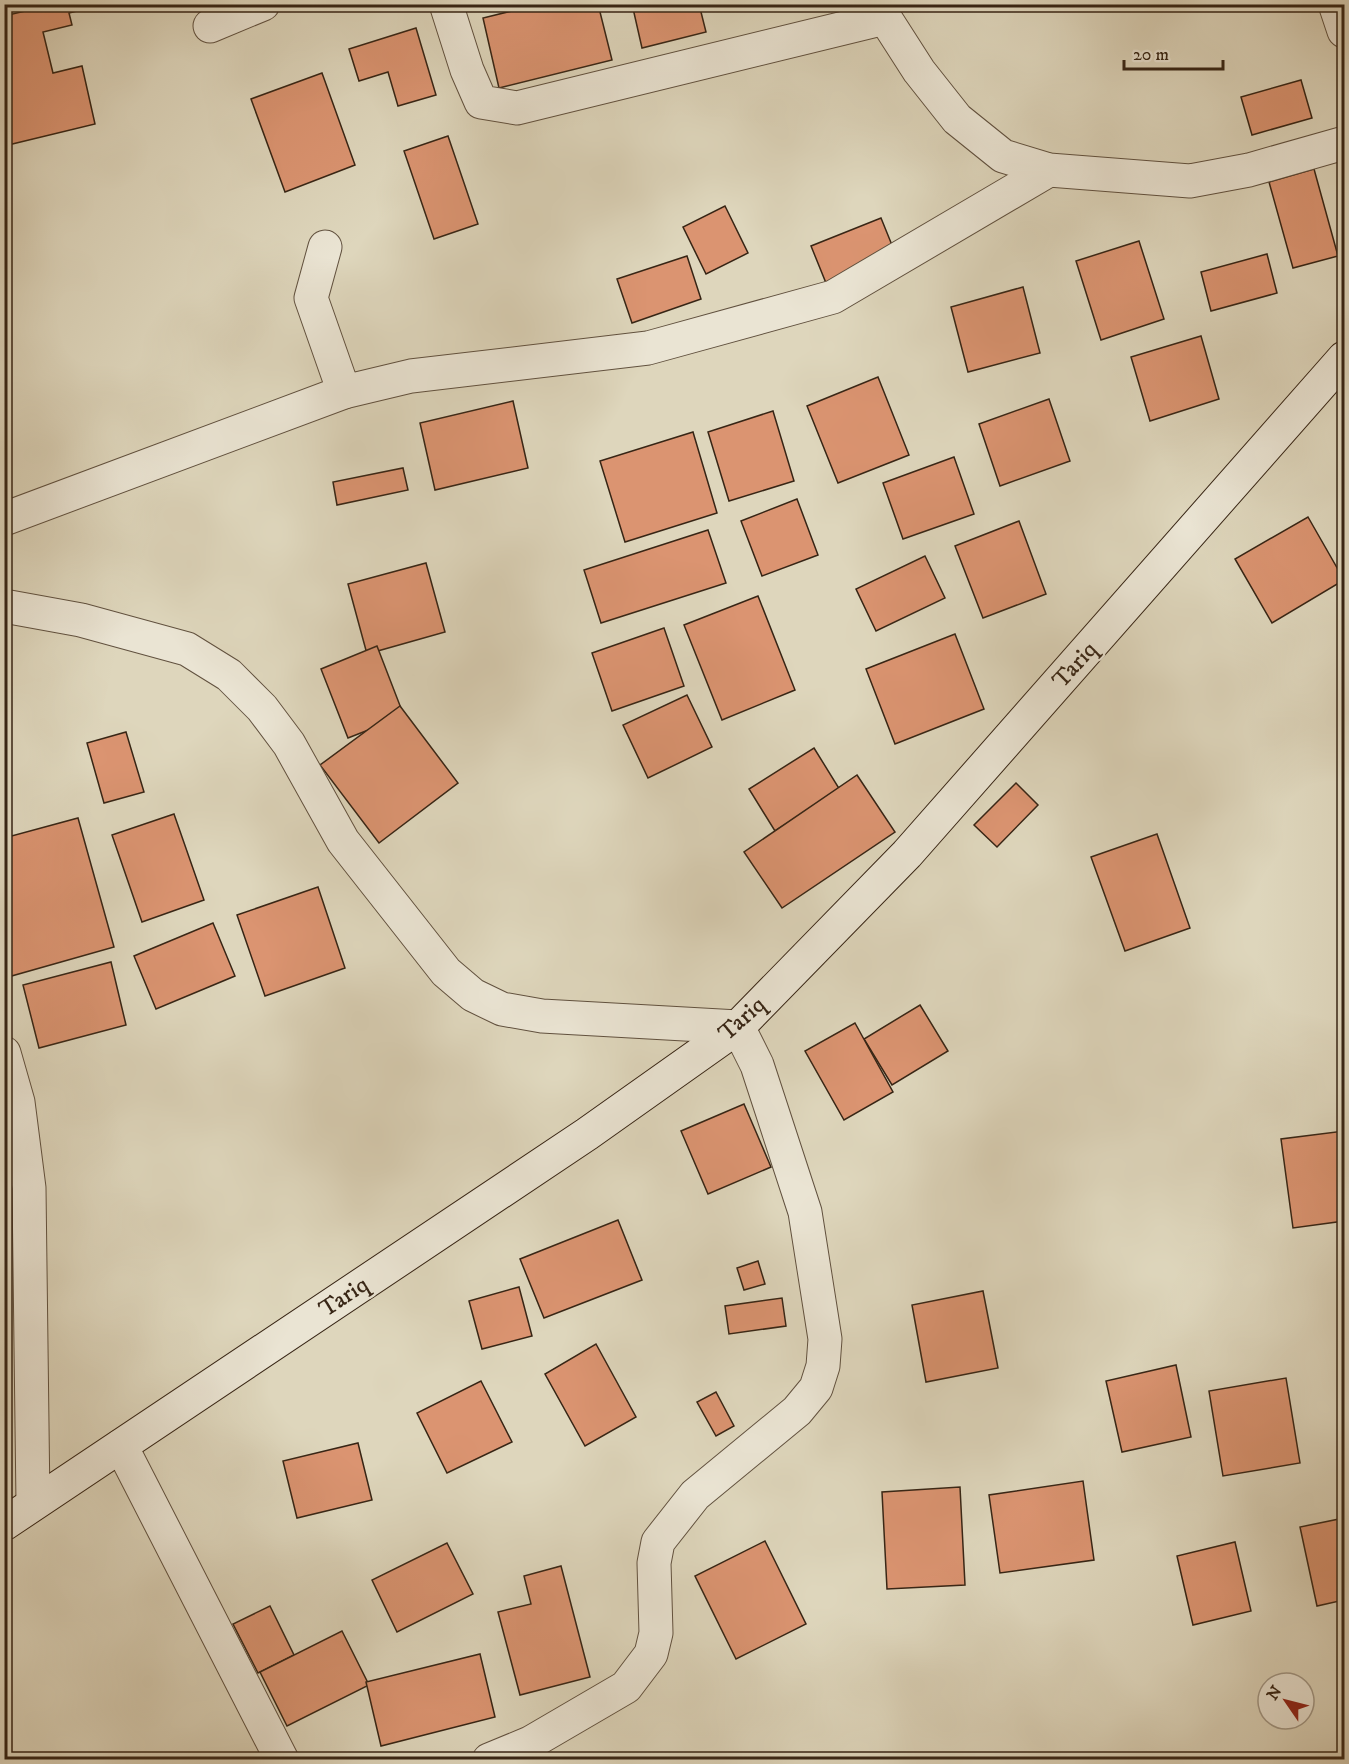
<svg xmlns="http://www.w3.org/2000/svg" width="1349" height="1764" viewBox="0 0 1349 1764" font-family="'IM FELL DW Pica',serif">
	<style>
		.building { fill: #db9471; stroke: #372515; stroke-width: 1.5 }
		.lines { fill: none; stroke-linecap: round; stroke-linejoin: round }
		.street-casing { stroke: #61513f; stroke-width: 35 }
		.secondary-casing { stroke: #372515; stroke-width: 35 }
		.street { stroke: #eae4d3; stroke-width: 33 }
		.secondary { stroke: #eae4d3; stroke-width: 33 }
		.labels { text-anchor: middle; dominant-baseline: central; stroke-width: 4.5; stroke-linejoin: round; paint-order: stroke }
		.street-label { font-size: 24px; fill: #372515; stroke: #eae4d3 }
	</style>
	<rect width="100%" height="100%" fill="#ded6bc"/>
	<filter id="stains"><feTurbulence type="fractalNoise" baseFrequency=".00333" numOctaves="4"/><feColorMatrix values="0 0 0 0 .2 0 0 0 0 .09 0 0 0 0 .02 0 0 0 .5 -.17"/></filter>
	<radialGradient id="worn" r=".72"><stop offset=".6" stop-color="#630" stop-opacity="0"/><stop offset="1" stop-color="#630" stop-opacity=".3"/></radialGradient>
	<g class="building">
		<polygon points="33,4 105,4 69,13 72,25 43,32 53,73 82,66 95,124 4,146 4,16 34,9"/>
		<polygon points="540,4 598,4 612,60 499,88 483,18"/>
		<polygon points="632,4 699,4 706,32 642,48"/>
		<polygon points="416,28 436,95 398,106 388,72 359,81 349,49"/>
		<polygon points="322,73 355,165 285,192 251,99"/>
		<polygon points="1301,80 1312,118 1252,135 1241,97"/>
		<polygon points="448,136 478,224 434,239 404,151"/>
		<polygon points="1314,169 1338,256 1293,268 1269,182"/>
		<polygon points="725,206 748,253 706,274 683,227"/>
		<polygon points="881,218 896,255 826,283 811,246"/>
		<polygon points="1139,241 1164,319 1101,340 1076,261"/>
		<polygon points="1267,254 1277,293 1211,311 1201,272"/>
		<polygon points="687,256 701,299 632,323 617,279"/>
		<polygon points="1023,287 1040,353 968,372 951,307"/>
		<polygon points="1201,336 1219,399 1150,421 1131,357"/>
		<polygon points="878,377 909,455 838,483 807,406"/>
		<polygon points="1049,399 1070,461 1000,486 979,424"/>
		<polygon points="513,401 528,468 435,490 420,423"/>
		<polygon points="773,411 794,481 729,501 708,432"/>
		<polygon points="693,432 717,513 625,542 600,461"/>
		<polygon points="954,457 974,514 903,539 883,483"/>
		<polygon points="403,468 408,490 337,505 333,482"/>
		<polygon points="797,499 818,555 762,576 741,521"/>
		<polygon points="1308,517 1344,580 1272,623 1235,559"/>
		<polygon points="1019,521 1046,594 983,618 955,546"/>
		<polygon points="708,530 726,583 601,623 584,570"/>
		<polygon points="925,556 945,598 876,631 856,589"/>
		<polygon points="426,563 445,632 367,654 348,584"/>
		<polygon points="758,596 795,690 722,720 684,625"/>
		<polygon points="664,628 684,686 612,711 592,653"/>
		<polygon points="955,634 984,709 895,744 866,669"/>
		<polygon points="377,646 404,716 348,738 321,669"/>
		<polygon points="687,695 712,747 648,778 623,725"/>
		<polygon points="400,706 458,783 379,843 320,765"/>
		<polygon points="126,732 144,792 104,803 87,743"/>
		<polygon points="814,748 840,790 775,831 749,789"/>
		<polygon points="857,775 895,832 782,908 744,852"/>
		<polygon points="1016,783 1038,805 997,847 974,825"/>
		<polygon points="174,814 204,900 142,922 112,835"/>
		<polygon points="78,818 114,947 8,977 4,963 4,838"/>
		<polygon points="1157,834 1190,928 1125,951 1091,857"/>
		<polygon points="318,887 345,968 265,996 237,915"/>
		<polygon points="213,923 235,976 156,1009 134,956"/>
		<polygon points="111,962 126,1025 39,1048 23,985"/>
		<polygon points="920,1005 948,1051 892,1085 864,1039"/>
		<polygon points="855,1023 893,1092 844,1120 805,1051"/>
		<polygon points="744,1104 771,1167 708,1194 681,1131"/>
		<polygon points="1344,1131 1344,1221 1293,1228 1281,1139"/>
		<polygon points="618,1220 642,1280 544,1318 520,1259"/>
		<polygon points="758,1261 765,1284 744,1290 737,1268"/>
		<polygon points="519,1287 532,1336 482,1349 469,1301"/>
		<polygon points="983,1291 998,1368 926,1382 912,1305"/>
		<polygon points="782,1298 786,1326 729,1334 725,1306"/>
		<polygon points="596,1344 636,1417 585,1446 545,1374"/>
		<polygon points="1176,1365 1191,1437 1122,1452 1106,1381"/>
		<polygon points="1286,1378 1300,1463 1223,1476 1209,1391"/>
		<polygon points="481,1381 512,1442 447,1473 417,1413"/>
		<polygon points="716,1392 734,1426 716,1436 697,1402"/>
		<polygon points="358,1443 372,1500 297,1518 283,1461"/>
		<polygon points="1083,1481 1094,1560 1000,1573 989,1495"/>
		<polygon points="960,1487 965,1585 887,1589 882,1492"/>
		<polygon points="1344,1518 1344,1600 1317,1606 1300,1527"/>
		<polygon points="765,1541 806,1624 736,1659 695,1576"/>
		<polygon points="1235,1542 1251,1611 1193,1625 1177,1556"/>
		<polygon points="447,1543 473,1594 397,1632 372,1580"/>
		<polygon points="561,1566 590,1677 520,1695 498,1612 531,1604 524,1576"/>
		<polygon points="270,1606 294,1655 258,1673 233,1624"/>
		<polygon points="342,1631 369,1685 287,1726 260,1672"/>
		<polygon points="480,1654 495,1717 381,1746 366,1682"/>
	</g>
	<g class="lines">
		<g class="street-casing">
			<g id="street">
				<polyline points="446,4 467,70 481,102 517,108 885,18"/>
				<polyline points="879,4 885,18 919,71 957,119 1003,156 1049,170 1190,181 1249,170 1344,143"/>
				<polyline points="1335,4 1344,31"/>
				<polyline points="210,26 263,4"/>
				<polyline points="325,247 311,298 344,392 411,376 648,348 833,297 1049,170"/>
				<polyline points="4,519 344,392"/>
				<polyline points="4,606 81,620 187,649 229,675 262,708 289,744 343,841 446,972 473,995 502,1009 542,1016 738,1027 757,1065 805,1212 825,1339 823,1366 816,1388 797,1411 695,1495 658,1542 654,1563 656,1633 651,1654 626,1687 530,1743 489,1760"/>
				<polyline points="4,1053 18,1102 29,1188 33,1503"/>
				<polyline points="121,1446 282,1760"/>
			</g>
		</g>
		<g class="secondary-casing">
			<polyline id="secondary" points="4,1524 587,1134 738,1027 907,854 1344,358"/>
		</g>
		<use href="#street" class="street"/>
		<use href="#secondary" class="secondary"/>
	</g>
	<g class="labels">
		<g class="street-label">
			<text transform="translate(1075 665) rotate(-48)">Tariq</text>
			<text transform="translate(742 1019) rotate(-42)">Tariq</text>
			<text transform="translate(344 1297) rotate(-34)">Tariq</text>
		</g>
	</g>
	<rect width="1349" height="1764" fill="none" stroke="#ded6bc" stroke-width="24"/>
	<rect x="6" y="6" width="1337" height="1752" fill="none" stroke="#372515" stroke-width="3"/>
	<rect x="12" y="12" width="1325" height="1740" fill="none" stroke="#372515" stroke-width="1.5"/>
	<g transform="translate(1286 1701) rotate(305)"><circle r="28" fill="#eae4d3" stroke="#a29887" stroke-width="1.5"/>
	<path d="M0-4.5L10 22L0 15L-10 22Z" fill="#8f2418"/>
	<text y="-9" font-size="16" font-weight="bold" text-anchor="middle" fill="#372515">N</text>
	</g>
	<path d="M1124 60v9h99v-9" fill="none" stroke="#372515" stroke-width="3"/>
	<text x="1133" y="60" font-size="18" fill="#372515" stroke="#eae4d3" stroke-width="4.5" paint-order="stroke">20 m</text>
	<rect width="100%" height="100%" filter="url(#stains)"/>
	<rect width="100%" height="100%" fill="url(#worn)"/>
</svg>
